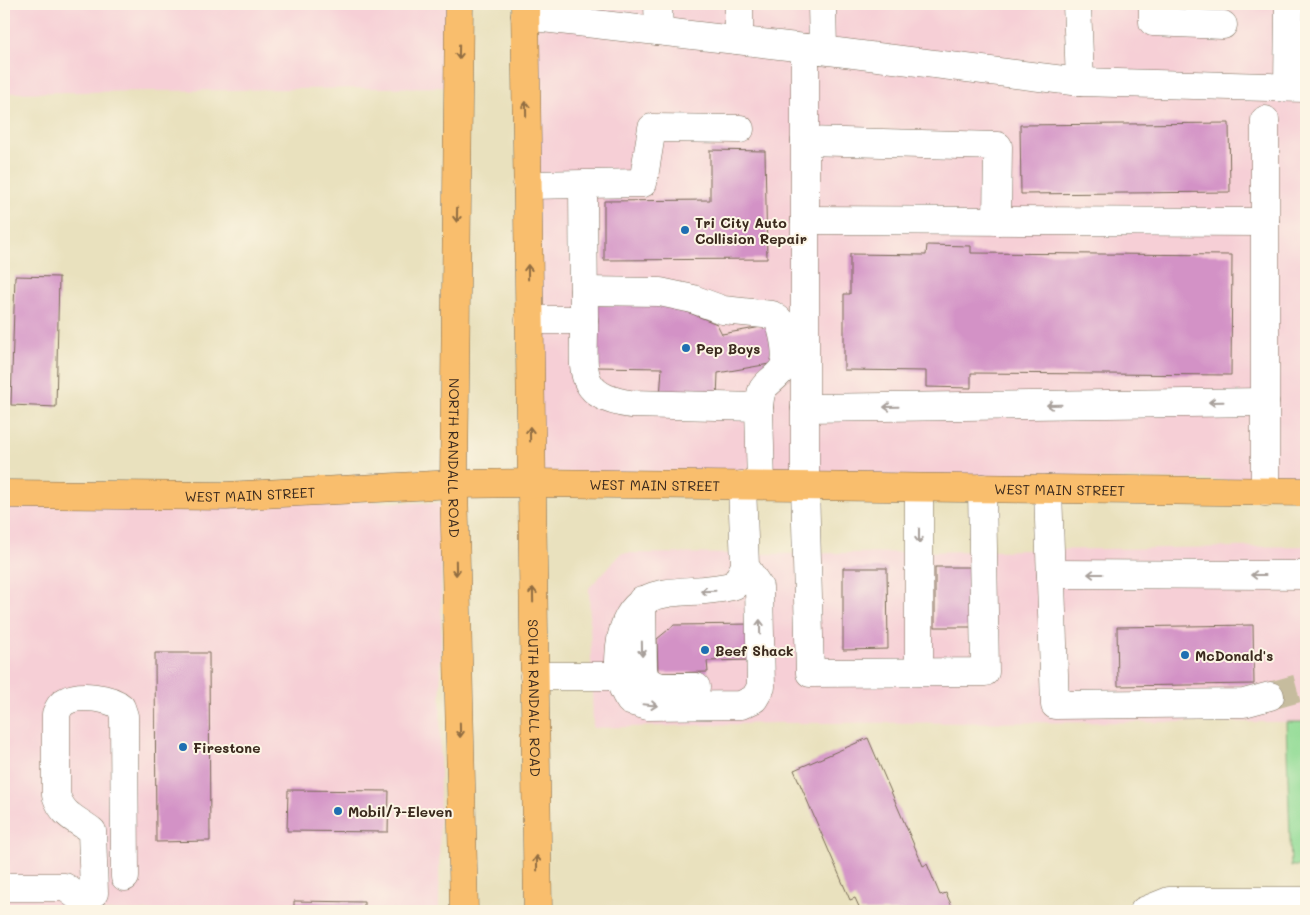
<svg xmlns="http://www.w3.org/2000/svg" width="1310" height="915" viewBox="0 0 1310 915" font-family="Mali,sans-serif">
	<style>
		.built { fill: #f6cfd6 }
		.green { fill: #93dc96; stroke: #67835a }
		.building { fill: #d392c6 }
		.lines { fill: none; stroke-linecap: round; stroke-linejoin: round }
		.minor-tunnel { stroke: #c6bc9e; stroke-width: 28; stroke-dasharray: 28 14; stroke-linecap: butt }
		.minor-casing { stroke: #786a56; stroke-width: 29 }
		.major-casing { stroke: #786a56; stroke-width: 29 }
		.minor { stroke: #fff; stroke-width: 28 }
		.major { stroke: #f9be6d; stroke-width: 28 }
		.oneway { stroke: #906d42 }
		.oneway2 { stroke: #a79f9a }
		.poi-dot { fill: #1f6fb2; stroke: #fcf5e5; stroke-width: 2 }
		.labels { text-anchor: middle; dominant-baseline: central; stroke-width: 4; stroke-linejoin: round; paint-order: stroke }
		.poi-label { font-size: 14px; font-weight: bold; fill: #3b2a1e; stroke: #fcf5e5; text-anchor: start }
		.street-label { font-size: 14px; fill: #3b2a1e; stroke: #fcf5e5 }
	</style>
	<rect width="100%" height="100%" fill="#fcf5e5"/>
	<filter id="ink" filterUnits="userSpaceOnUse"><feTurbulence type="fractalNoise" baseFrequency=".02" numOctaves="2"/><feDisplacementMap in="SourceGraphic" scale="10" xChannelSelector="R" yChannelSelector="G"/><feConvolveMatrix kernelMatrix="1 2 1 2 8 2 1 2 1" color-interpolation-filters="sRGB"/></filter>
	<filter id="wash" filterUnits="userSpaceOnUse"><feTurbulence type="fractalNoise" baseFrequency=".0096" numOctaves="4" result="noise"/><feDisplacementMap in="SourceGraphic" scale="20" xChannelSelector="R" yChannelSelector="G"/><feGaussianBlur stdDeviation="1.12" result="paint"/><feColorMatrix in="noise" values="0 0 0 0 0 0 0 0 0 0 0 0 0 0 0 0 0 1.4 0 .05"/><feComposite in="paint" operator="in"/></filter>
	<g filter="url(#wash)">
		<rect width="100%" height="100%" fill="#e9e1be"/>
		<g class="built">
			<polygon points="4,4 450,4 450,87 4,93"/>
			<polygon points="535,4 1306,4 1306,481 541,473"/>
			<polygon points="4,495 442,503 439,911 4,911"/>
			<polygon points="1306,546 1306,722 779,723 593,728 589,588 622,553 780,554"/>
		</g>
		<polygon class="green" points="1286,722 1306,722 1306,866 1291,866"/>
		<g id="blocks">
			<g class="building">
				<polygon points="1229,123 1230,192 1021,194 1020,125"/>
				<polygon points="710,150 765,151 767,259 604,260 604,201 710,200"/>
				<polygon points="927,245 971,246 971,253 1232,255 1231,375 971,373 971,388 926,387 926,371 844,370 844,294 850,294 850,254 926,255"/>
				<polygon points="15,276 59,277 56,407 11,405"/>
				<polygon points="596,305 670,305 717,324 722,334 773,325 781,362 718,373 717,399 660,398 662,368 595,367"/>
				<rect x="935" y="567" width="36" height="60"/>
				<polygon points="843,568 887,568 888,649 843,650"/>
				<polygon points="752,624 753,660 707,661 708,672 658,673 657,639 674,625"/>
				<polygon points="1253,625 1254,684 1118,686 1117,627"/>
				<polygon points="155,653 209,653 210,841 156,842"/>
				<polygon points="868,738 923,866 927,864 940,895 946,893 954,911 861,911 855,898 850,900 794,770"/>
				<polygon points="288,790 389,791 388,832 287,831"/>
				<polygon points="294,901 364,902 364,911 294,911"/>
			</g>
		</g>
	</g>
	<g filter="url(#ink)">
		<use href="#blocks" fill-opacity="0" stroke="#786a56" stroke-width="1"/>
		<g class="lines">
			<polyline class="minor-tunnel" points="1270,696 1306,686"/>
			<g class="minor-casing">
				<g id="minor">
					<polyline points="658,4 659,31"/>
					<polyline points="739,4 739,40"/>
					<polyline points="822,4 823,50"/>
					<polyline points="1077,4 1080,82"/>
					<polyline points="1153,4 1153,22 1223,25"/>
					<polyline points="525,16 805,48"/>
					<polyline points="1288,87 1289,4"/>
					<polyline points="1265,120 1265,492"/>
					<polyline points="805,141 998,146 997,221"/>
					<polyline points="527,185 643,183 652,128 740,129"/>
					<polyline points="805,220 1265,222"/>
					<path d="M584,291L660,292L693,299L723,310L772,315L779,320C783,333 791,361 780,372C765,388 761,383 759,407"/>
					<polyline points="529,320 584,320 583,185"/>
					<path d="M584,320C585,366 573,396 630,404L759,407L761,485"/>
					<polyline points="805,408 1265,402"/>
					<path d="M742,485L745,566L759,587L761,687L754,699L741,705L648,706L630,701C617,683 618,668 620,646C629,574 684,600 735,585L745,566"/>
					<polyline points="982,488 985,672 810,673 805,486 805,48 1080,82 1306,88"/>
					<polyline points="1048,489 1055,705 1244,703 1270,696"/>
					<polyline points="1051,574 1306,575"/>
					<polyline points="642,600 643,671 647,682 661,687 696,687"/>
					<polyline points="919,672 919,488"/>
					<polyline points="534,676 618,676"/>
					<polyline points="4,887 65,887 81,899 88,911"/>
					<path d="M94,893L92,831C75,818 63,816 56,795V714C58,709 60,704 66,701C79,694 110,697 121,707L124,716L125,877"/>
					<polyline points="1144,911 1169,901 1306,901"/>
				</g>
			</g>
			<g class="major-casing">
				<g id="major">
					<path id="s1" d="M459,4L454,484L464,911"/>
					<path id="s2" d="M525,4L538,911"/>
					<path id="s3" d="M4,494L226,496L454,484L531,483L1306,492"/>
				</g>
			</g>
			<use href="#minor" class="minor"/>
			<use href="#major" class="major"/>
		</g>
		<defs><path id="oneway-shaft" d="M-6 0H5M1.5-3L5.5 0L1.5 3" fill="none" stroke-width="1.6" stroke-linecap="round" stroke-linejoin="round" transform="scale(1.25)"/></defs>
		<g class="oneway">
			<use href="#oneway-shaft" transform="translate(459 52) rotate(91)"/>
			<use href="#oneway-shaft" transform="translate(526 109) rotate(-91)"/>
			<use href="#oneway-shaft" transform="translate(457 215) rotate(91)"/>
			<use href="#oneway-shaft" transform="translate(528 272) rotate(-91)"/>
			<use href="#oneway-shaft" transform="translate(530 434) rotate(-91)"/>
			<use href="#oneway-shaft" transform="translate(456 568) rotate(89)"/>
			<use href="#oneway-shaft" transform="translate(533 595) rotate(-91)"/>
			<use href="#oneway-shaft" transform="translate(460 730) rotate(89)"/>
			<use href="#oneway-shaft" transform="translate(537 863) rotate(-91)"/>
		</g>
		<g class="oneway2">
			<use href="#oneway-shaft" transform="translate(1216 402) rotate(179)"/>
			<use href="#oneway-shaft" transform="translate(1054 405) rotate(179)"/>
			<use href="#oneway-shaft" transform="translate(891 407) rotate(179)"/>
			<use href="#oneway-shaft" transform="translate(919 536) rotate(90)"/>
			<use href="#oneway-shaft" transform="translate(1095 574) rotate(-180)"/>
			<use href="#oneway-shaft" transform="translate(1258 575) rotate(-180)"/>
			<use href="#oneway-shaft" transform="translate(708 591) rotate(178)"/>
			<use href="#oneway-shaft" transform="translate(760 627) rotate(-91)"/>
			<use href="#oneway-shaft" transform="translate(642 649) rotate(89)"/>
			<use href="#oneway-shaft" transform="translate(650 705) rotate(5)"/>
		</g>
	</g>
	<g class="poi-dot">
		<circle cx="685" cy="230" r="5"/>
		<circle cx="686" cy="348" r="5"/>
		<circle cx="705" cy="650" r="5"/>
		<circle cx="1185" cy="655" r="5"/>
		<circle cx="183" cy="747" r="5"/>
		<circle cx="338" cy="811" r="5"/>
	</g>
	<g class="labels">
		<g class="poi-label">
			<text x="695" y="222">Tri City Auto<tspan x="695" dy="16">Collision Repair</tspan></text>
			<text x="696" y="348">Pep Boys</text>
			<text x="715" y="650">Beef Shack</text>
			<text x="1195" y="655">McDonald's</text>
			<text x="193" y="747">Firestone</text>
			<text x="348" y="811">Mobil/7-Eleven</text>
		</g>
		<g class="street-label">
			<text stroke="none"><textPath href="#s1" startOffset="454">NORTH RANDALL ROAD</textPath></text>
			<text stroke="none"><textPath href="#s3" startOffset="651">WEST MAIN STREET</textPath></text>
			<text stroke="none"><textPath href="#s3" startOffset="1056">WEST MAIN STREET</textPath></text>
			<text stroke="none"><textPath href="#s3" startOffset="246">WEST MAIN STREET</textPath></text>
			<text stroke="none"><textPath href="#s2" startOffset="694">SOUTH RANDALL ROAD</textPath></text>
		</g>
	</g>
	<rect width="1310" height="915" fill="none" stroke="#fcf5e5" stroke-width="20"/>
</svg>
